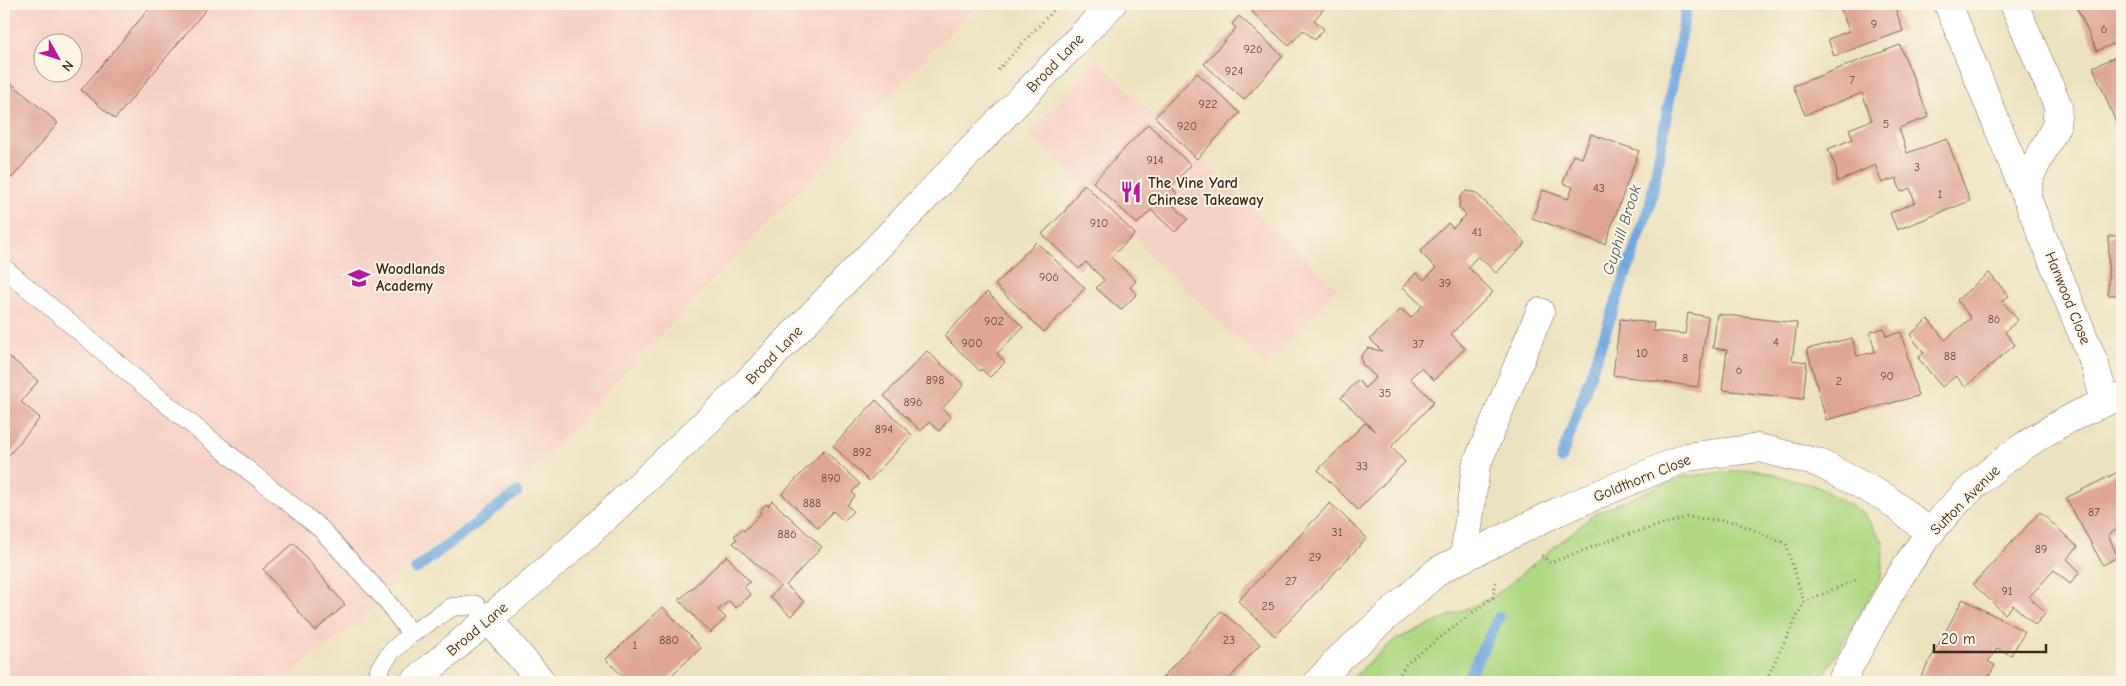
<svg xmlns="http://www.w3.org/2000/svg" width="2126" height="686" viewBox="0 0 2126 686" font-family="'Comic Neue',sans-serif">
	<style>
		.built { fill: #f6d1c6; fill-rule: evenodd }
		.green { fill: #afd883; stroke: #758150 }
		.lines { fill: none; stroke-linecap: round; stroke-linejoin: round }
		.stream { stroke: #70a8df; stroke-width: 11 }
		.building { fill: #dfa597 }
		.lane-casing { stroke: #796a57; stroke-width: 19 }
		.street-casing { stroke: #796a57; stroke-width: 29 }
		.secondary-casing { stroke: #796a57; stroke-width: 29 }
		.path { stroke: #796a57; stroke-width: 3; stroke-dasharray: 1 4; stroke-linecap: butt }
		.lane { stroke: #fff; stroke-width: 18 }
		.street { stroke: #fff; stroke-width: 28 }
		.secondary { stroke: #fff; stroke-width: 28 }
		.labels { text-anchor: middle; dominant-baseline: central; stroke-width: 4; stroke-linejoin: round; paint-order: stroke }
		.number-label { font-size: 12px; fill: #64493c }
		.street-label { font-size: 15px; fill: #3b2a1e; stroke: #fcf5e5 }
		.poi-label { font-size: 15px; font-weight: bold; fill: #3b2a1e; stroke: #fcf5e5; text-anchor: start }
		.water-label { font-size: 16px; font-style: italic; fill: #4e5662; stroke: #fcf5e5 }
	</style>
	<rect width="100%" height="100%" fill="#fcf5e5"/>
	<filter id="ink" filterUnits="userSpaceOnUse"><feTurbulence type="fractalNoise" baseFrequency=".02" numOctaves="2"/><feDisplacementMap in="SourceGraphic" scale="10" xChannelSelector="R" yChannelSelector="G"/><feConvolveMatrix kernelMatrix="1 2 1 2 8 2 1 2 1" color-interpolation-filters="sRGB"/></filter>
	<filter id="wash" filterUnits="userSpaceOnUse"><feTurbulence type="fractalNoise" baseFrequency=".0096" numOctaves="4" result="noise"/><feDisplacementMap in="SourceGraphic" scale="20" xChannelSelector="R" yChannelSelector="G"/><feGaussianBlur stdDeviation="1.12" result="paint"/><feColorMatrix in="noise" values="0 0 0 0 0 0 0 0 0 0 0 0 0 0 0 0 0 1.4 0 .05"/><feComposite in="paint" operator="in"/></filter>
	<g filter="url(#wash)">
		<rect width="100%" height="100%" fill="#ede2c0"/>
		<g class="built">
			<path d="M4,4H977L519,483L405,566L366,616L279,682H4ZM42,42H72V72H42Z"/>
			<polygon points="1097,60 1197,159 1337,287 1265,366 1145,250 1135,234 1084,184 1027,136"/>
		</g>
		<polygon class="green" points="1753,469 1816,486 1864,513 1884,543 1881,577 1820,682 1348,682 1393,641 1493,597 1596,513 1681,477"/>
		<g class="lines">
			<g class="stream">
				<polyline points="1561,459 1650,205 1687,4"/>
				<polyline points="416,569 517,492"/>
				<polyline points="1466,682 1499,617"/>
			</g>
		</g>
		<g id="blocks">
			<g class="building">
				<polygon points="153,4 204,4 208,7 115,119 81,90"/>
				<polygon points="1259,4 1328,4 1314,20 1324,29 1315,40 1303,30 1289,46 1252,12"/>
				<polygon points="1817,4 1834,4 1819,9"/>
				<polygon points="1839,4 1894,4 1903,31 1834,56 1828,39 1849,31"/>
				<polygon points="2075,4 2122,4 2122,40 2097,51"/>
				<polygon points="1239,16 1283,56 1244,100 1204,64 1236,28 1232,24"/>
				<polygon points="1900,45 1929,117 1899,128 1907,153 1947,139 1970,201 1897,230 1890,213 1915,202 1910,188 1901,192 1896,178 1882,183 1875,165 1837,182 1836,168 1828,149 1853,139 1849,129 1872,120 1862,93 1805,115 1793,86"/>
				<polygon points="2122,54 2122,137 2093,67"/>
				<polygon points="1197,73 1240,113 1197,159 1155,117"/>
				<polygon points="4,77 58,123 12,178 4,171"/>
				<polygon points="1148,124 1191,165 1171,187 1177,193 1169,201 1188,219 1175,232 1151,210 1137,224 1093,182"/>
				<polygon points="1591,134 1639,151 1605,244 1532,218 1543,190 1568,199 1573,187 1563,183 1573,155 1582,158"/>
				<polygon points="1084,184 1135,234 1111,257 1136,281 1130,288 1137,294 1121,310 1096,288 1104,280 1086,262 1079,269 1042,234 1064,212"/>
				<polygon points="1466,191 1476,193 1526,243 1496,273 1478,256 1468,267 1493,292 1451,334 1465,348 1434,380 1421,368 1410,378 1434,402 1391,447 1405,462 1358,510 1318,470 1365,423 1375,431 1341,398 1358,380 1365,388 1376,377 1362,364 1361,356 1368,348 1382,351 1370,339 1401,309 1411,318 1422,306 1403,287 1416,273 1424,280 1436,268 1420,252 1448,223 1453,228 1466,215 1459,208 1460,197"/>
				<polygon points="2109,236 2122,236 2122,295 2108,295"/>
				<polygon points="1036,242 1085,288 1044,332 995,285"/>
				<polygon points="1989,273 2009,296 2002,301 2018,320 2005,332 2015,345 1965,387 1956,376 1942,387 1918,358 1924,353 1910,335 1928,319 1945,340 1971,318 1957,300"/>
				<polygon points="987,292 1023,327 997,354 1005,362 990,377 981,369 980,371 944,336"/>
				<polygon points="1688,313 1708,317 1698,387 1613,375 1620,319 1654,323 1653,331 1685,334"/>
				<polygon points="1717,314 1797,323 1792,360 1807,362 1803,399 1722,390 1727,350 1713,348"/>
				<polygon points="1884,328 1886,336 1901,332 1918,396 1826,420 1807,349 1852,338 1857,356 1875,352 1870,332"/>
				<polygon points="927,351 964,385 942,409 951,417 939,431 929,422 921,431 884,396"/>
				<polygon points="4,352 38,381 21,402 40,418 4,461"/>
				<polygon points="876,400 912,435 869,481 833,446"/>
				<polygon points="824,450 860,484 852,492 855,496 847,505 853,511 844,521 833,511 818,528 782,494"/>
				<polygon points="2122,470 2122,526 2108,535 2118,557 2103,565 2066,498"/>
				<polygon points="772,501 822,547 786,585 804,602 791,616 770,597 780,586 733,543 737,539 734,536 742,529 744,531 761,513 760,511 766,504 768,506"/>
				<polygon points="1330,503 1367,538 1275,636 1238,601"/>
				<polygon points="2040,512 2078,547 2067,559 2080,572 2070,584 2054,570 2029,597 2046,613 2035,625 2013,605 2005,614 1973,584"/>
				<polygon points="294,543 345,605 315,631 263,569"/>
				<polygon points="727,556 750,582 744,587 751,595 736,608 729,601 718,610 726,618 710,633 679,600"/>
				<polygon points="1963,599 2025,632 2011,655 1997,648 1988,662 1995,665 1986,682 1918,682"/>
				<polygon points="663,607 701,648 664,682 628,682 606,659"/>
				<polygon points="1221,611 1260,644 1237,670 1226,682 1159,682"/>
			</g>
		</g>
	</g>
	<g filter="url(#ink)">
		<use href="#blocks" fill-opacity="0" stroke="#796a57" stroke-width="1"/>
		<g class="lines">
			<g class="lane-casing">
				<g id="lane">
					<polyline points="4,268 142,384 321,529 385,599 411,634"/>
					<polyline points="379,682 379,669 391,652 411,634 452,607 476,605 488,619"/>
				</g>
			</g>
			<g class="street-casing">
				<g id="street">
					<polyline points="1948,4 2095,365 2105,402"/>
					<polyline points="2014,4 2058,106 2056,126 2031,174 2027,195"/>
					<polyline points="1464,558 1476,466 1540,312"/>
					<polyline points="488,619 542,682"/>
					<polyline points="1318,682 1340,658 1439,570 1557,512 1687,457 1759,448 1819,463 1886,498 1930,533"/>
					<path d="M1841,682C1868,632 1895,578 1930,533C1978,472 2050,421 2122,396"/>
				</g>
			</g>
			<g class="secondary-casing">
				<polyline id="secondary" points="414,682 576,545 736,394 1112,4"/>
			</g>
			<g class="path">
				<polyline points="998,70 1059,4"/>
				<polyline points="1542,555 1550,563 1616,538 1688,517 1735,522 1786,544 1804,602 1765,682"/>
				<polyline points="1804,602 1858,579"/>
				<polyline points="1395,682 1407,663 1493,597 1496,579"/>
			</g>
			<use href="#lane" class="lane"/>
			<use href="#street" class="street"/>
			<use href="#secondary" class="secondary"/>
		</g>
	</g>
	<defs>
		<g id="restaurant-bare" transform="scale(1.725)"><path d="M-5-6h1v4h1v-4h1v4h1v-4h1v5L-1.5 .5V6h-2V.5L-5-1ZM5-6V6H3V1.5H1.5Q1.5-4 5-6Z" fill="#b5179e" stroke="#fcf5e5" stroke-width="2.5" paint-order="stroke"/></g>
		<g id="school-bare" transform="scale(1.725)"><path d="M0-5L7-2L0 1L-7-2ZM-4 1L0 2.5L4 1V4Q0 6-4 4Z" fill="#b5179e" stroke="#fcf5e5" stroke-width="2.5" paint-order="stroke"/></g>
	</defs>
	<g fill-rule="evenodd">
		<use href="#restaurant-bare" x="1131" y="192"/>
		<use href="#school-bare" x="359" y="278"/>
	</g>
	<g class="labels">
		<g class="number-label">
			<text x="1874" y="24">9</text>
			<text x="2104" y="29">6</text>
			<text x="1253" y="49">926</text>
			<text x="1234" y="71">924</text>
			<text x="1852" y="80">7</text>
			<text x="1208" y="104">922</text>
			<text x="1886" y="124">5</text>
			<text x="1187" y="126">920</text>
			<text x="1155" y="160">914</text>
			<text x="1917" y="167">3</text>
			<text x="1599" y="188">43</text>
			<text x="1940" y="194">1</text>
			<text x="1099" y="223">910</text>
			<text x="1477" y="232">41</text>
			<text x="1049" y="277">906</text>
			<text x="1445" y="283">39</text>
			<text x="1994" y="319">86</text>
			<text x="994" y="321">902</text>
			<text x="1776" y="342">4</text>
			<text x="972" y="343">900</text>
			<text x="1418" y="344">37</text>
			<text x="1642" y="353">10</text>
			<text x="1950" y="356">88</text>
			<text x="1685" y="358">8</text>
			<text x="1739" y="370">6</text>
			<text x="1887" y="376">90</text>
			<text x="935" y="380">898</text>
			<text x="1839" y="381">2</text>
			<text x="1385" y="393">35</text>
			<text x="913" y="402">896</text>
			<text x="884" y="429">894</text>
			<text x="862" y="452">892</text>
			<text x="1362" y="466">33</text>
			<text x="831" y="478">890</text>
			<text x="812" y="503">888</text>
			<text x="2094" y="512">87</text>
			<text x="1337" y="532">31</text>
			<text x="787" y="534">886</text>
			<text x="2041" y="549">89</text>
			<text x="1315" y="557">29</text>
			<text x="1291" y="581">27</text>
			<text x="2007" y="591">91</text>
			<text x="1268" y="606">25</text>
			<text x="669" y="640">880</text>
			<text x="1229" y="640">23</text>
			<text x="635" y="645">1</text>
		</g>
		<g class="street-label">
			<text transform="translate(1055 63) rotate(-46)">Broad Lane</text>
			<text transform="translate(2068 298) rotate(68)">Hanwood Close</text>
			<text transform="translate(774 355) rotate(-46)">Broad Lane</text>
			<text transform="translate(1642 478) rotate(-22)">Goldthorn Close</text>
			<text transform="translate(1965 500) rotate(-45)">Sutton Avenue</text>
			<text transform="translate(477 629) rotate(-40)">Broad Lane</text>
		</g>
		<g class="poi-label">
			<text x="1148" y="183">The Vine Yard<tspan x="1148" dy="17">Chinese Takeaway</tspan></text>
			<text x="376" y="269">Woodlands<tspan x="376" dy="17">Academy</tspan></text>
		</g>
		<g class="water-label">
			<text transform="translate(1622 230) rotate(-72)">Guphill Brook</text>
		</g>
	</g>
	<rect width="2126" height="686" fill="none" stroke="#fcf5e5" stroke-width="20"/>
	<g transform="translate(58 58) rotate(129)"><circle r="24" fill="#fcf5e5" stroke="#afa495"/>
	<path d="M0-4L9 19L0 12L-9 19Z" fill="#b5179e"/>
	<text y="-8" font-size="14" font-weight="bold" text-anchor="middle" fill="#3b2a1e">N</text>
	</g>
	<path d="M1934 644v8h112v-8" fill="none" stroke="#3b2a1e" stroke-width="2.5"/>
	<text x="1941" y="644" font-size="15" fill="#3b2a1e" stroke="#fcf5e5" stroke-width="4" paint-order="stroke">20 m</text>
</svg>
